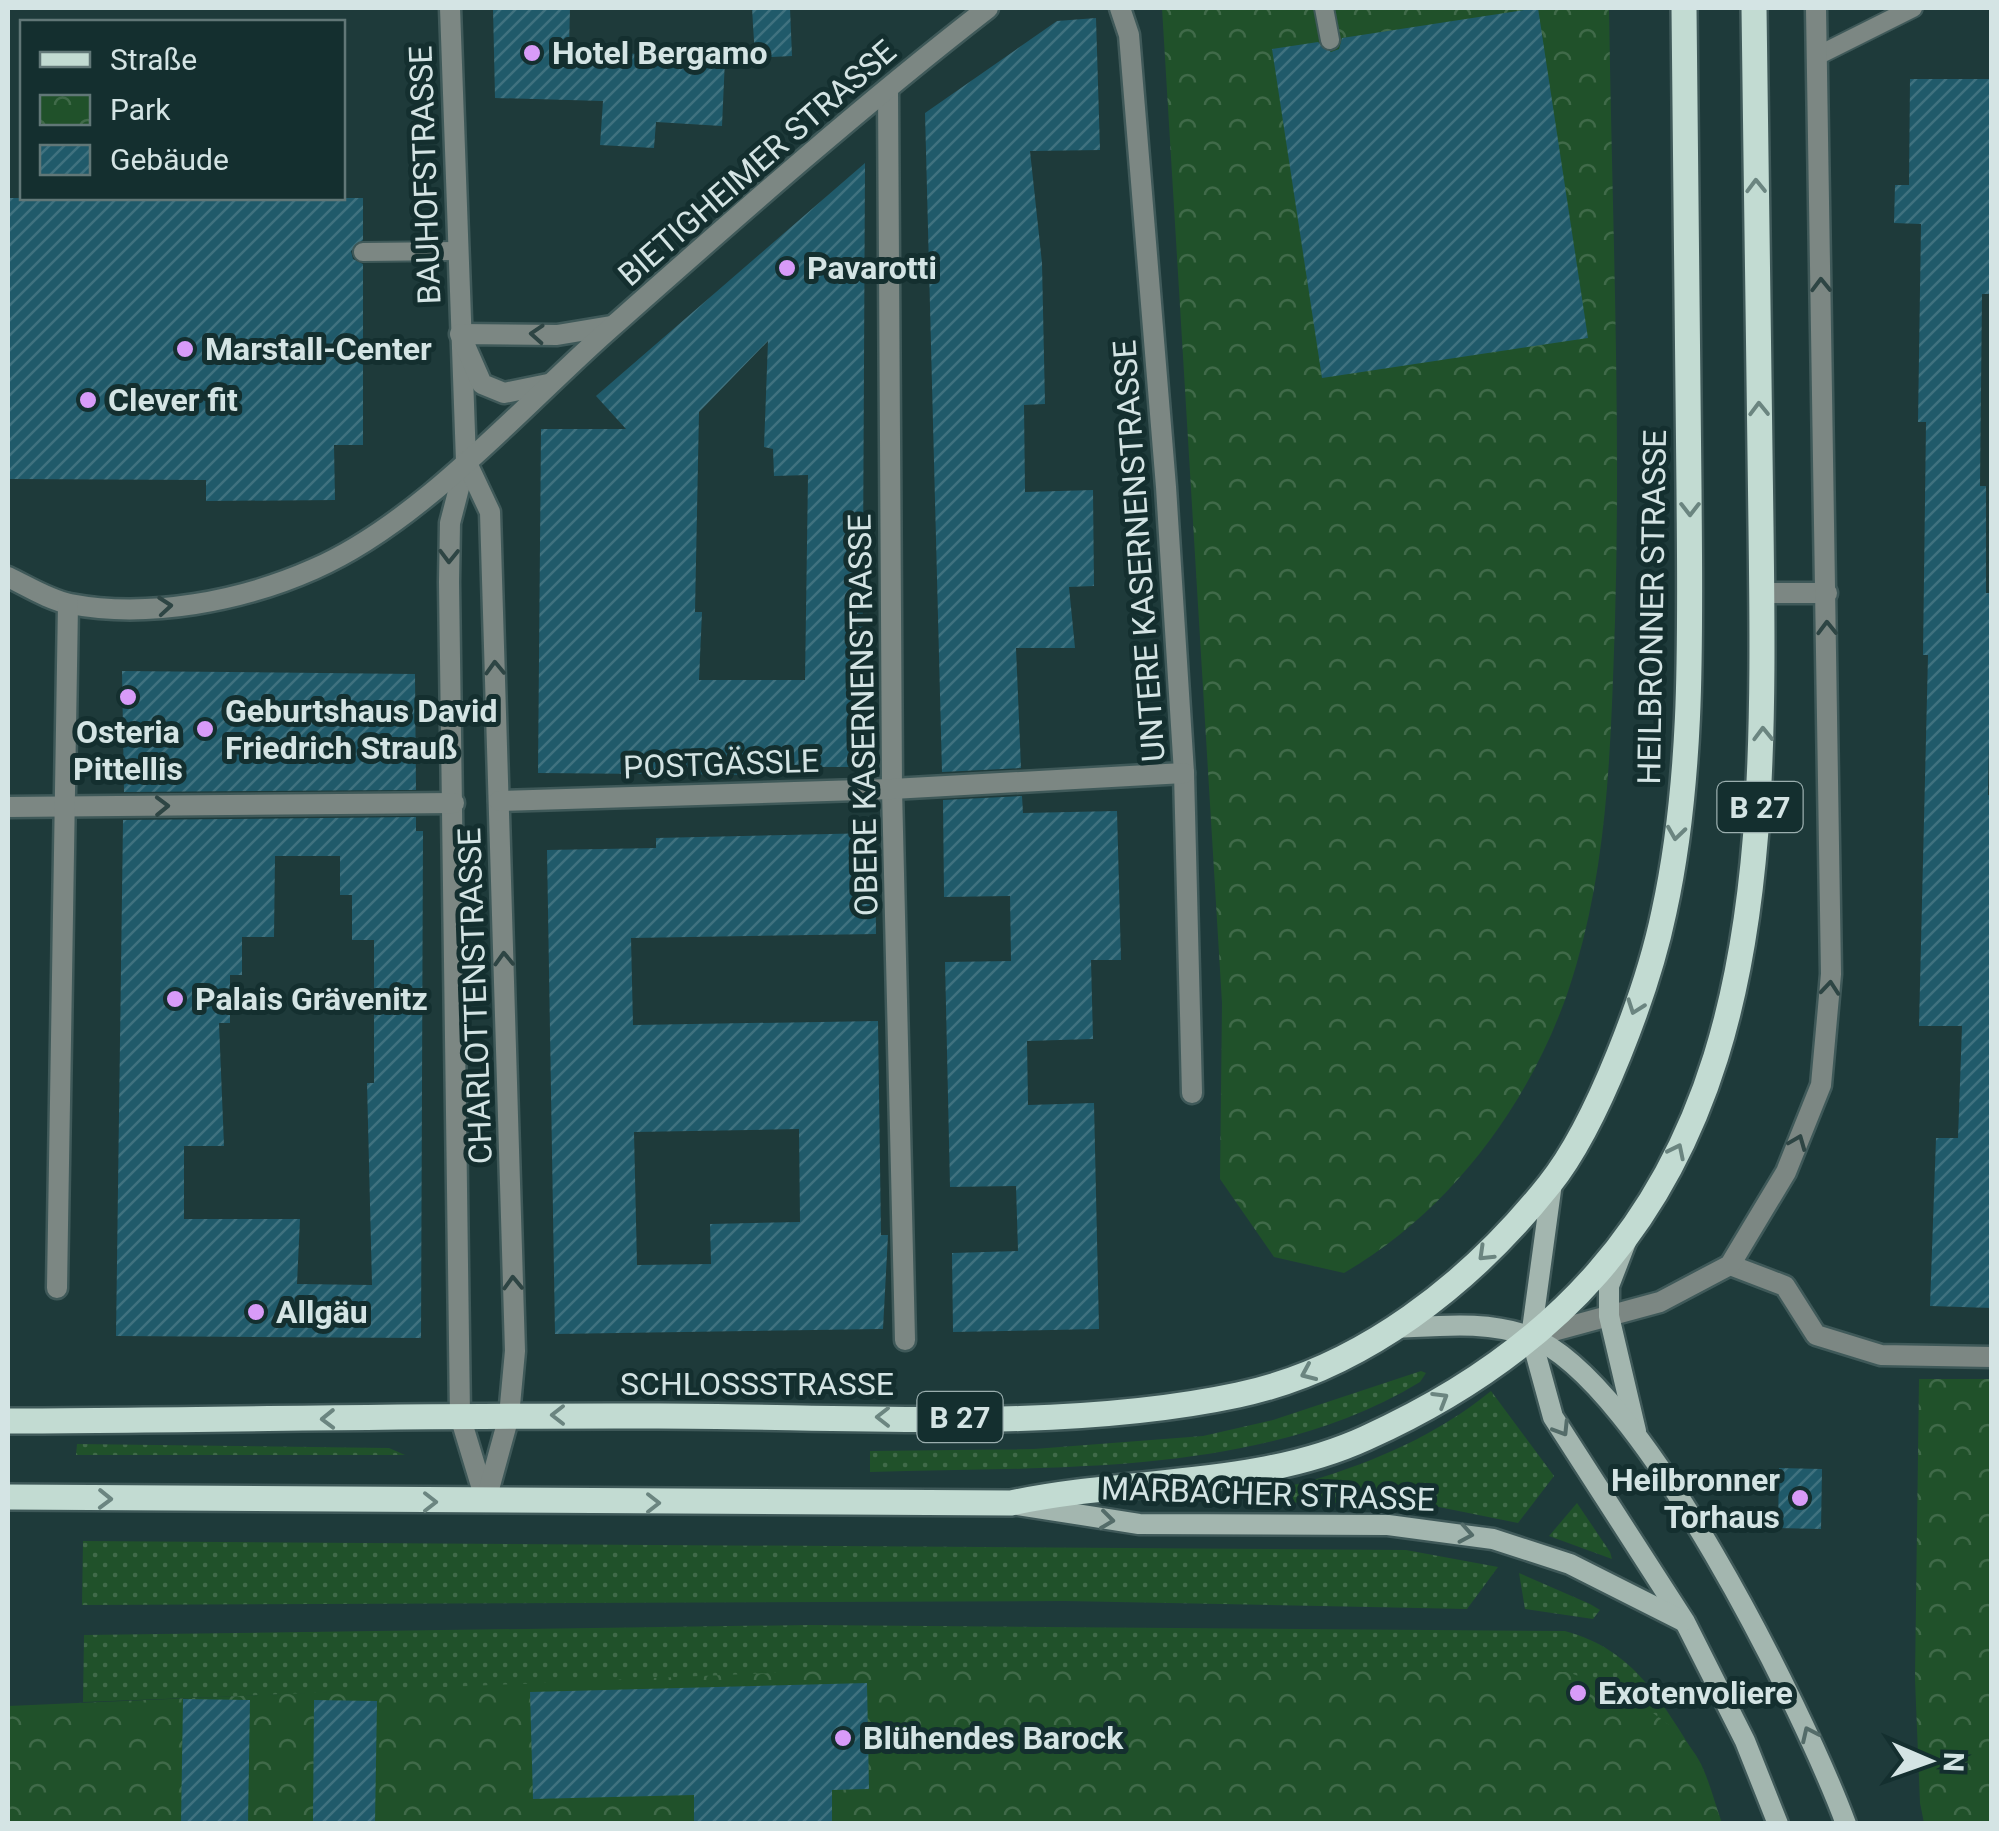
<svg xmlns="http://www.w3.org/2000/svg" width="1999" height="1831" viewBox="0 0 1999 1831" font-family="Roboto,sans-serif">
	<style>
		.grass { fill: url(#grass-dots) }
		.park { fill: url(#park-crowns) }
		.building { fill: url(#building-hatch); fill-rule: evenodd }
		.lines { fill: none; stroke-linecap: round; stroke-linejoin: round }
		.service-casing { stroke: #3f5959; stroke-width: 22 }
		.minor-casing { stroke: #3f5959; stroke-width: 25 }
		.secondary-casing { stroke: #3f5959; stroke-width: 25 }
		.primary-casing { stroke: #3f5959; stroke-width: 30 }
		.service { stroke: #7c8783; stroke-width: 18 }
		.minor { stroke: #7c8783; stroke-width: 20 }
		.secondary { stroke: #a3b6af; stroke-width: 20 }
		.primary { stroke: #c2dbd2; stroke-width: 25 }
		.oneway { stroke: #6b8580 }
		.oneway2 { stroke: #2e4544 }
		.oneway3 { stroke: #546c69 }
		.poi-dot { fill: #d89bf8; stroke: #142f2f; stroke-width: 4 }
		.labels { text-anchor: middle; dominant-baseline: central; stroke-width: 10; stroke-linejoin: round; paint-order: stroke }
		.shield { fill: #142f2f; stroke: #9aaeae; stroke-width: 2.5 }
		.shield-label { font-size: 30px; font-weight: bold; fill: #d4e4e4 }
		.poi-label { font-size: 32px; font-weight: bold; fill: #d4e4e4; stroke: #142f2f; text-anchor: start }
		.street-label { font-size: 32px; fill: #d4e4e4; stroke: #142f2f }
	</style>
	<defs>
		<pattern id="grass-dots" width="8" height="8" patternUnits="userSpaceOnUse" patternTransform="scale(2.5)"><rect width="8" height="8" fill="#20512a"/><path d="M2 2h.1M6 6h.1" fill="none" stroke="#406a49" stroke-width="1.8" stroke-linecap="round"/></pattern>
		<pattern id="park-crowns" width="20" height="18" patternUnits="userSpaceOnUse" patternTransform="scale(2.5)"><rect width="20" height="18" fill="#20512a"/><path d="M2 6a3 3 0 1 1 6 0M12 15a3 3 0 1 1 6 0" fill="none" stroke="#406a49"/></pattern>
		<pattern id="building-hatch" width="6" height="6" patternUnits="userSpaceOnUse" patternTransform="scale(2.5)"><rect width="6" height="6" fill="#205a6a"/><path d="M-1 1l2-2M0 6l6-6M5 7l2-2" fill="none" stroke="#40727f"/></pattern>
	</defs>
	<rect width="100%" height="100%" fill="#1e3a3a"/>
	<g class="grass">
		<path d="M1421,1371L1426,1373L1420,1382C1260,1479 1051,1466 870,1472V1451L1034,1449L1203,1436L1273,1420Z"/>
		<path d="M1491,1391L1554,1476L1518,1523L1424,1504L1250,1502L1242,1497C1262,1486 1288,1488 1310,1481C1376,1461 1437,1435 1491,1391Z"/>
		<polygon points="77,1444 389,1448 405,1455 76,1455"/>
		<polygon points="1577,1503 1610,1552 1612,1559 1549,1536"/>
		<polygon points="83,1541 1406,1550 1498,1567 1467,1609 1065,1601 82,1605"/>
		<polygon points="1519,1573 1590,1604 1600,1610 1593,1619 1525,1609"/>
		<path d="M809,1625L1565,1631C1636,1650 1662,1703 1699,1761L1668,1726L1617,1690L854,1824L375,1691L83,1702L84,1635Z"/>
	</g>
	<g class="park">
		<path d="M1162,8H1609C1612,212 1621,417 1615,621C1611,737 1609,854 1576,966C1540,1091 1456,1208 1344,1273L1274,1257L1220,1179L1222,1003Z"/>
		<polygon points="1919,1379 1991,1379 1991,1823 1924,1823 1920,1803 1915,1679"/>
		<path d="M864,1669L1568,1672C1615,1690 1677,1716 1701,1764C1710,1783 1715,1804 1722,1823H8V1706Z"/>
	</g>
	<g class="building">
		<polygon points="493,8 570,8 569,50 725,59 722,126 656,122 654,148 600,145 603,101 495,98"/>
		<polygon points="752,8 790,8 792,56 755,58"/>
		<polygon points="1538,8 1588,338 1322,378 1272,49 1318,42 1331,52 1339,49 1342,38"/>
		<polygon points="1096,18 1100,150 1030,151 1042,263 1045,404 1024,405 1025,492 1093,490 1094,586 1069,587 1075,648 1016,648 1021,768 942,772 925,113 1057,21"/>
		<polygon points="1910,79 1992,79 1992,294 1982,294 1980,486 1986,486 1986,593 1992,593 1988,795 1992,795 1992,1308 1930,1306 1936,1138 1958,1138 1962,1026 1919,1026 1928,655 1923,655 1926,422 1918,422 1921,224 1894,223 1895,185 1909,185"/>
		<path d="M865,163L862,767H777V775L538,773L541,429H626L596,396ZM768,341L764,447L773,449L774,476L808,475L805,680H699L702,612H695L699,412Z"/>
		<polygon points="8,198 363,198 363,240 351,251 353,259 363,264 363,445 334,445 335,500 206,501 206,480 8,479"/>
		<polygon points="122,671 415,674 416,790 124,792"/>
		<polygon points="1022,796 1023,813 1117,811 1121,960 1091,960 1093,1039 1027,1041 1028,1105 1094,1103 1099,1329 953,1332 952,1253 1018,1251 1016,1186 950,1187 945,962 1011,961 1010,896 944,897 943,800"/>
		<path d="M416,817V831H423L421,1338L116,1336L123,820ZM275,856H340V895H352V940H374V1083H367L372,1285L297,1284L300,1219H184V1146H224L219,1023H230V975H242V937H274Z"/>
		<path d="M875,833L876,934L631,938L633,1025L878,1021L881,1235H888L883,1329L555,1334L547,850L656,848V838ZM799,1129L800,1222L710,1224L711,1264L637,1265L634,1132Z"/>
		<polygon points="1779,1468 1822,1469 1821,1529 1778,1528"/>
		<polygon points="867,1683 869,1789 832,1790 832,1824 694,1824 694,1795 533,1799 530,1692"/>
		<polygon points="183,1699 250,1700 248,1824 181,1824"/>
		<polygon points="314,1700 377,1701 375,1824 313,1824"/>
	</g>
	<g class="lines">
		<g class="service-casing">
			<g id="service">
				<polyline points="1324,8 1330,40"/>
				<polyline points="1817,56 1913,8"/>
				<polyline points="363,252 456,251"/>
			</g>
		</g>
		<g class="minor-casing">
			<g id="minor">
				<polyline points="450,8 466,461 450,523 449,582 460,1416 486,1502"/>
				<polyline points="1120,8 1129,35 1166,487 1184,773 1192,1093"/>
				<polyline points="888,89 892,789 905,1340"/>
				<polyline points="548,384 504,393 482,384 460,334 557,335 611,326"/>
				<polyline points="466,461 490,512 515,1351 509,1416 486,1500"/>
				<path d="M8,577C27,586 49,600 70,604C149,619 242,601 314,569C422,522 524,404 613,326C735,218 859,108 988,8"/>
				<polyline points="1762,593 1827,593"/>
				<polyline points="499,801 892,789 1184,773"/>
				<polyline points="8,807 454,803"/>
				<polyline points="1730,1265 1785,1286 1816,1335 1881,1355 1992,1357"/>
				<polyline points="57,1288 68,604"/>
				<polyline points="1531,1337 1660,1302 1730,1265 1786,1172 1821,1085 1831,974 1816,8"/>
			</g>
		</g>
		<g class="secondary-casing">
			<g id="secondary">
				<polyline points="1552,1183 1531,1337 1553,1417 1685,1622 1745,1741 1778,1824"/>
				<polyline points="1626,1242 1609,1286 1609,1316 1636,1431"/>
				<path d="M1395,1328C1439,1326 1489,1320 1531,1337C1641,1380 1804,1711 1846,1824"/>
				<polyline points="1018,1505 1139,1524 1388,1525 1493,1539 1570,1564 1683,1621"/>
			</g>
		</g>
		<g class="primary-casing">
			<g id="primary">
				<path d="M8,1421C225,1420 442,1415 659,1416C842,1416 1061,1433 1238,1395C1362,1369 1471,1283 1549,1185C1598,1124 1648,989 1664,912C1694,775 1690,629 1689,489C1688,328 1686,168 1684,8"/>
				<path d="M8,1497L1011,1503C1127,1478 1257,1488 1366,1438C1767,1257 1766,907 1761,527C1759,354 1756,181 1754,8"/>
			</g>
		</g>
		<use href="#service" class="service"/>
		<use href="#minor" class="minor"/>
		<use href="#secondary" class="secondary"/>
		<use href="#primary" class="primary"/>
	</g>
	<defs><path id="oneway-chevron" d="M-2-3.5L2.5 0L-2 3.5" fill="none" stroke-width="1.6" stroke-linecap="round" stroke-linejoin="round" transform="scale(2.5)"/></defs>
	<g class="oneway">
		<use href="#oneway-chevron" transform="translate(1756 186) rotate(-91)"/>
		<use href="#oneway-chevron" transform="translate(1759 409) rotate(-91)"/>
		<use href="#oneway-chevron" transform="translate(1690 509) rotate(90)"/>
		<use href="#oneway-chevron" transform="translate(1763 734) rotate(-91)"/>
		<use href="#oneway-chevron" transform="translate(1676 833) rotate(98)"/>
		<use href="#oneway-chevron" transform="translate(1635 1007) rotate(110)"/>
		<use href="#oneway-chevron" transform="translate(1677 1151) rotate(-64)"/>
		<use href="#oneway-chevron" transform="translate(1485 1254) rotate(136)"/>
		<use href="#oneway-chevron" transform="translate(1308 1373) rotate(156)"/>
		<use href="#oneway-chevron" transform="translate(1441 1399) rotate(-31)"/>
		<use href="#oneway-chevron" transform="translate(558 1415) rotate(180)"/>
		<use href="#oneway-chevron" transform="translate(883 1417) rotate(-180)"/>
		<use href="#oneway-chevron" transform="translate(328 1419) rotate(179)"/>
		<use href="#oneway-chevron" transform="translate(105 1499) rotate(1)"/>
		<use href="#oneway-chevron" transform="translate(430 1502)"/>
		<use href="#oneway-chevron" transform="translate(653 1503)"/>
	</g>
	<g class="oneway2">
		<use href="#oneway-chevron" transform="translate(1821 285) rotate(-91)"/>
		<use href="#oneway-chevron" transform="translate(537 334) rotate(-176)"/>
		<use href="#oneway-chevron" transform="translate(449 556) rotate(91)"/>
		<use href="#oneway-chevron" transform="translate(165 606) rotate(-5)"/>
		<use href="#oneway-chevron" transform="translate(1827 628) rotate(-91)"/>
		<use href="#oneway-chevron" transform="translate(495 668) rotate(-92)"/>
		<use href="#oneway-chevron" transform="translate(162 806) rotate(-1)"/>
		<use href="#oneway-chevron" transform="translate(504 959) rotate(-92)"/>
		<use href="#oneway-chevron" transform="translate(1830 988) rotate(-85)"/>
		<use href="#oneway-chevron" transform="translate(1798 1142) rotate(-68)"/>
		<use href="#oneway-chevron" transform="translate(513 1283) rotate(-92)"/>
	</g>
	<g class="oneway3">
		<use href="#oneway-chevron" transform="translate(1562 1429) rotate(58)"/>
		<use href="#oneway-chevron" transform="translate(1107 1520) rotate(7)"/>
		<use href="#oneway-chevron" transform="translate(1466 1534) rotate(10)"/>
		<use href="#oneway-chevron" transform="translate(1809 1734) rotate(-115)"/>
	</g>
	<g class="poi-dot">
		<circle cx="532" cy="53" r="10"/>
		<circle cx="787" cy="268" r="10"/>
		<circle cx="185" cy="349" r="10"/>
		<circle cx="88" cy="400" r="10"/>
		<circle cx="128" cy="697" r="10"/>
		<circle cx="205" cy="729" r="10"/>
		<circle cx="175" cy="999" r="10"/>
		<circle cx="256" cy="1312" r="10"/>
		<circle cx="1800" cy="1498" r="10"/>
		<circle cx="1578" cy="1693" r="10"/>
		<circle cx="843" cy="1738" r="10"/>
	</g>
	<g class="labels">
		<g class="shield">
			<rect x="1717.5" y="782" width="85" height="50" rx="8"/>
			<rect x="917.5" y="1392" width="85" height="50" rx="8"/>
		</g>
		<g class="shield-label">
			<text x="1760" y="807">B 27</text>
			<text x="960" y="1417">B 27</text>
		</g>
		<g class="poi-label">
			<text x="552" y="53">Hotel Bergamo</text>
			<text x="807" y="268">Pavarotti</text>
			<text x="205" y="349">Marstall-Center</text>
			<text x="108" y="400">Clever fit</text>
			<text x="225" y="711">Geburtshaus David<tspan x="225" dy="37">Friedrich Strauß</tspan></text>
			<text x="128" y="732" text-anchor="middle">Osteria<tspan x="128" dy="37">Pittellis</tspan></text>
			<text x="195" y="999">Palais Grävenitz</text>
			<text x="276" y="1312">Allgäu</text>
			<text x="1780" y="1480" text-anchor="end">Heilbronner<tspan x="1780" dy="37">Torhaus</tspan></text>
			<text x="1598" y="1693">Exotenvoliere</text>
			<text x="863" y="1738">Blühendes Barock</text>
		</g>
		<g class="street-label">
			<text transform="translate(757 163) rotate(-41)">BIETIGHEIMER STRASSE</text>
			<text transform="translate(425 175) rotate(-92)">BAUHOFSTRASSE</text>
			<text transform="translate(1139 551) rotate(-94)">UNTERE KASERNENSTRASSE</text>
			<text transform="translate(1652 607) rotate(-89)">HEILBRONNER STRASSE</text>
			<text transform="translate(863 715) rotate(-91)">OBERE KASERNENSTRASSE</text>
			<text transform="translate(721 764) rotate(-2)">POSTGÄSSLE</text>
			<text transform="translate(475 996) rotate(-92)">CHARLOTTENSTRASSE</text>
			<text x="757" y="1384">SCHLOSSSTRASSE</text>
			<text transform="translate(1268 1494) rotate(2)">MARBACHER STRASSE</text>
		</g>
	</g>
	<rect width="1999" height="1831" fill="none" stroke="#d4e4e4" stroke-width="20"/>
	<rect x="20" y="20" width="325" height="180" fill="#142f2f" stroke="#617777" stroke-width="2.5"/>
	<rect x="40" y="52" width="50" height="15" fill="#c2dbd2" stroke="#617777" stroke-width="2.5"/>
	<text x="110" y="70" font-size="30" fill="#d4e4e4">Straße</text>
	<rect x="40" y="95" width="50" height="30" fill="url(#park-crowns)" stroke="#617777" stroke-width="2.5"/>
	<text x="110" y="120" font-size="30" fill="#d4e4e4">Park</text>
	<rect x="40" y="145" width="50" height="30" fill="url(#building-hatch)" stroke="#617777" stroke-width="2.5"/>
	<text x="110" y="170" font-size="30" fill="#d4e4e4">Gebäude</text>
	<g transform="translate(1929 1761) rotate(92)" stroke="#142f2f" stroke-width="8" paint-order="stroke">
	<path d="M0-8L18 38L0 25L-18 38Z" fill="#d4e4e4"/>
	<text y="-15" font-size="28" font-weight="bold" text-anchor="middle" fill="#d4e4e4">N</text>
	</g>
</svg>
